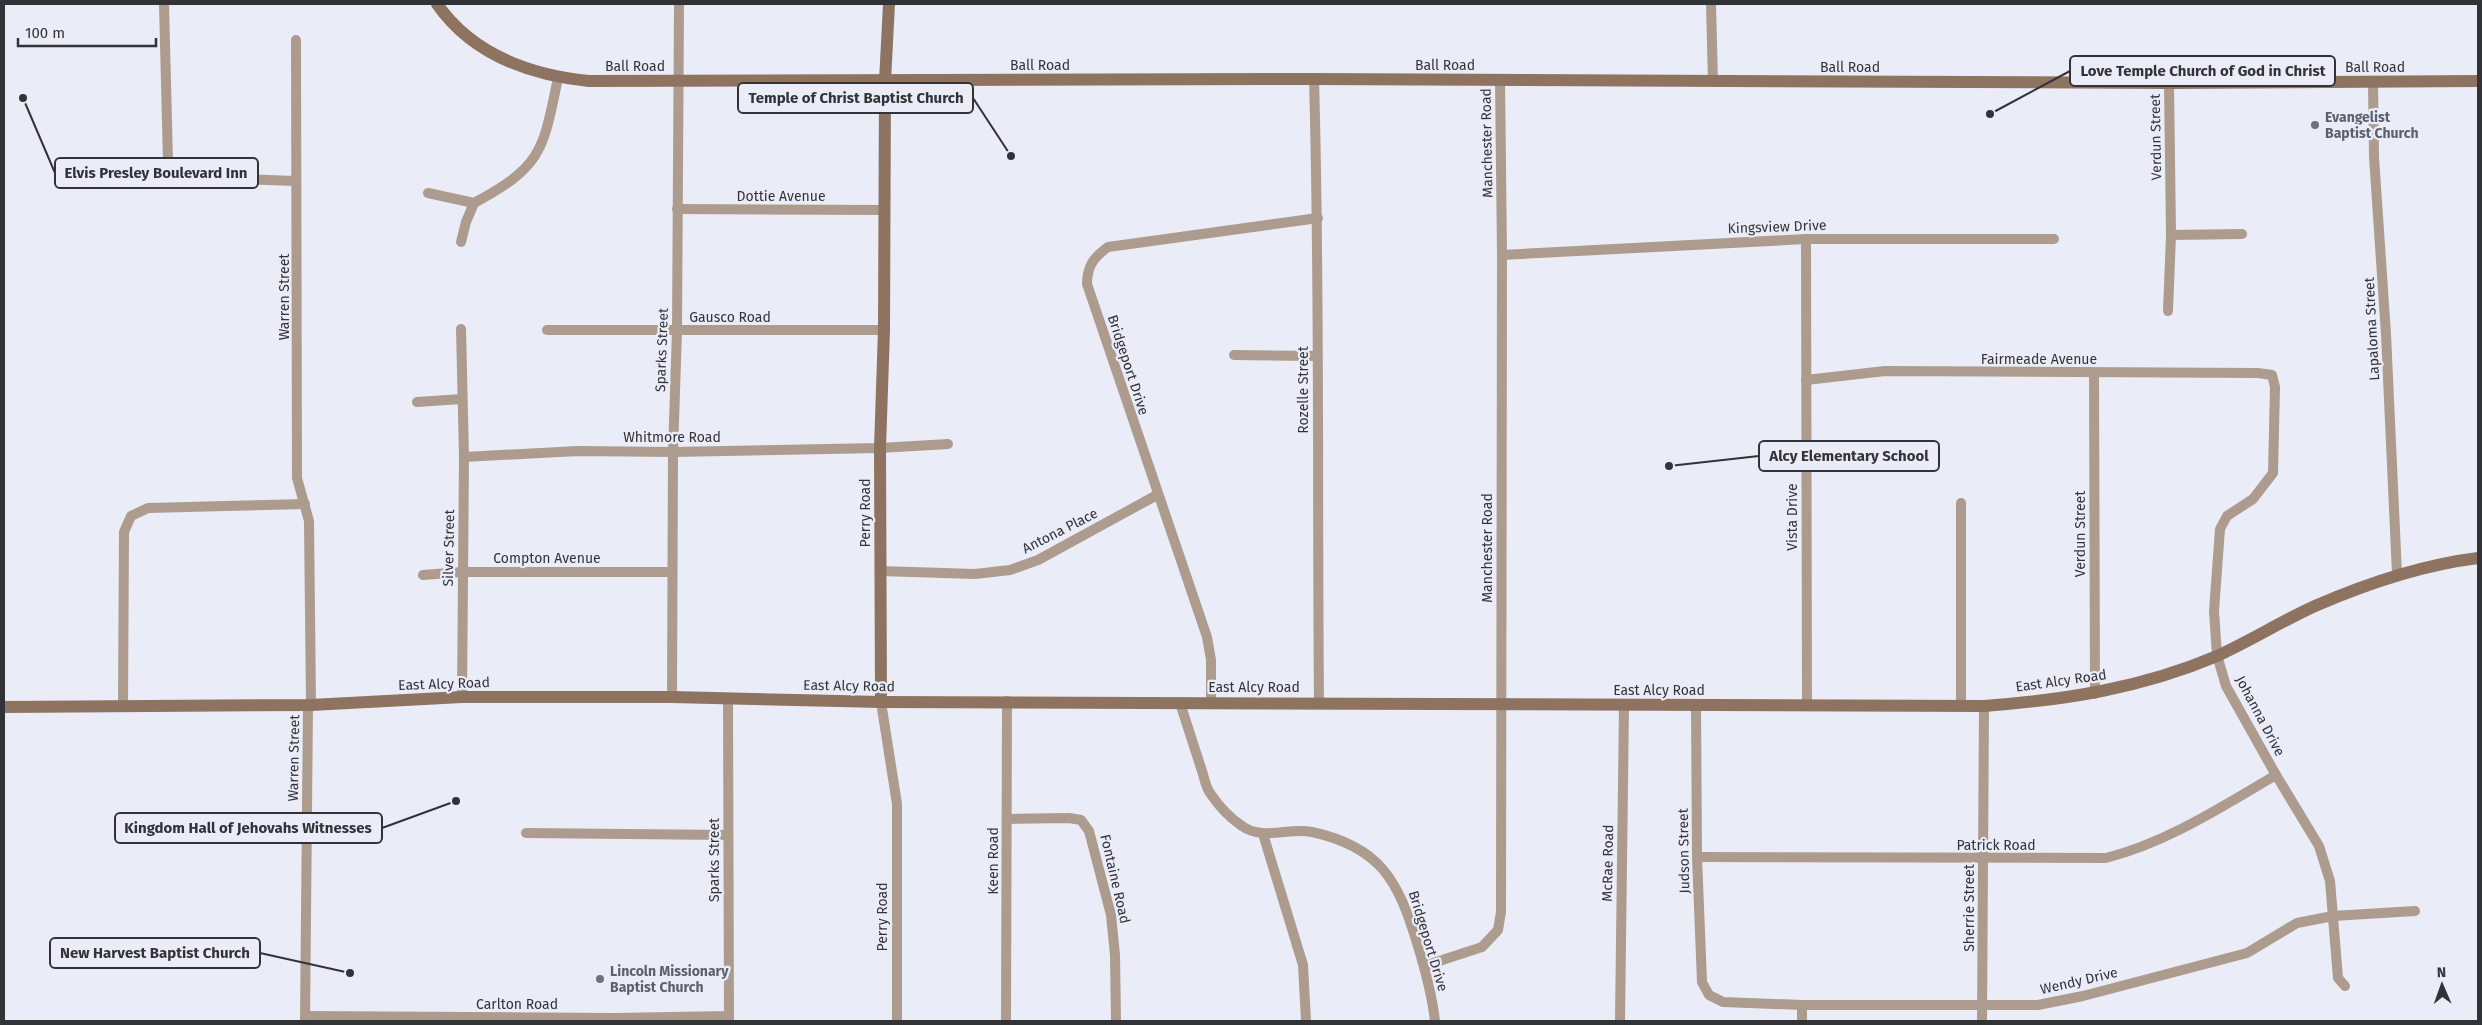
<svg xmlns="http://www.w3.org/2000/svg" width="2482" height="1025" viewBox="0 0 2482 1025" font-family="'Fira Sans',sans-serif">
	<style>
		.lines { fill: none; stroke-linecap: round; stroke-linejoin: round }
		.street { stroke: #ad9b8e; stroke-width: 10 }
		.secondary { stroke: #8e7361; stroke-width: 12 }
		.worship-dot { fill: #6b7280; stroke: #eaecf8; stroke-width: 2 }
		.labels { text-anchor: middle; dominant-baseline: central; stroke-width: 4.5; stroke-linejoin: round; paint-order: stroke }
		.street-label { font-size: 14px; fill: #323337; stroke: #eaecf8 }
		.worship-label { font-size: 14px; font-weight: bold; fill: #5b616d; stroke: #eaecf8; text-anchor: start }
		.leader { fill: none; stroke: #323337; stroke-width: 2 }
		.callout-dot { fill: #323337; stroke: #eaecf8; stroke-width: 2 }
		.callout { fill: #eaecf8; stroke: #323337; stroke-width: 2 }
		.callout-label { font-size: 15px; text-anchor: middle; font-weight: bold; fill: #323337 }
	</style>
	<rect width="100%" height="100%" fill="#eaecf8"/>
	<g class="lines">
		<g class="street">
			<polyline points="164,4 168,162 174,172 186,177 296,181"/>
			<polyline points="1711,4 1713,82"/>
			<polyline points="296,40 297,478 309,521 311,705"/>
			<path d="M1314,79C1320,286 1317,494 1319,702"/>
			<polyline points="2373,82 2374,157 2386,334 2397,574"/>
			<path d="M428,193L474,203C543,166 543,150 558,78"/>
			<polyline points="677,209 885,210"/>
			<polyline points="2171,235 2242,234"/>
			<polyline points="1806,239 1807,705"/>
			<polyline points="461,242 466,222 474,203"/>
			<polyline points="1502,255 1806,239 2054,239"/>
			<polyline points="2168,311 2171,235 2169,83"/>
			<polyline points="461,329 464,457 462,697"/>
			<polyline points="547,330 884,330"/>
			<polyline points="1234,355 1316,356"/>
			<polyline points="2094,373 2095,694"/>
			<polyline points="1806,380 1885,371 2258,373 2272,375 2275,387 2273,473 2253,499 2227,516 2220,529 2214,611 2217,655 2226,686 2276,775 2319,846 2330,881 2338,978 2345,986"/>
			<polyline points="417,402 462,399"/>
			<polyline points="464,457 578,451 673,452 880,448 948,444"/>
			<polyline points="1961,503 1961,706"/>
			<polyline points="880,571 975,574 1010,570 1038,560 1157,495"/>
			<polyline points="423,575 462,572 671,572"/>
			<polyline points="672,697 673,452 677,331 679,4"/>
			<polyline points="728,698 729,1021"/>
			<polyline points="881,702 897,804 897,1021"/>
			<path d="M1211,702V660L1207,637L1087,284C1087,266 1094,257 1108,247L1318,218"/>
			<path d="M1180,703C1187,725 1194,746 1201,768C1204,776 1205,786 1210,793C1218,805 1230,818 1242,826C1263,841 1289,827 1312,832C1381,847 1398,881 1417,943C1425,969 1432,994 1435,1021"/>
			<polyline points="1696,705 1697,857 1702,982 1709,995 1723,1002 1802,1005 2038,1005 2083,996 2247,953 2297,923 2333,916 2415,911"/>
			<polyline points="123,706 124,532 131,516 148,508 305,504"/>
			<polyline points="1007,819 1069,818 1081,820 1089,831 1111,915 1115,955 1116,1021"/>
			<polyline points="526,833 727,835"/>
			<polyline points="1263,834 1303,965 1306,1021"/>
			<path d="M1697,857L2106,858C2168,842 2221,807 2276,775"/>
			<polyline points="1424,966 1482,947 1498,930 1501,912 1502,255 1500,80"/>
			<polyline points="305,1016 613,1018 729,1016"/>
			<polyline points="305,1021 308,705"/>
			<polyline points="1006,1021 1007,701"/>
			<polyline points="1620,1021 1624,705"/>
			<polyline points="1802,1021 1802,1005"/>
			<polyline points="1982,1021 1984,706"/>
		</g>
		<g class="secondary">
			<path d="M437,4C472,54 530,75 589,81L1314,79L2169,83L2478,81"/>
			<polyline points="881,702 880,448 884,330 885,81 889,4"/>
			<path d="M4,707L311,705L462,697H672L881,702L1984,706C2065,700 2142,688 2217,656C2250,641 2282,621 2315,606C2368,583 2421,565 2478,558"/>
		</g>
	</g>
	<g class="worship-dot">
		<circle cx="2315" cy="125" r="5"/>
		<circle cx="600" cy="979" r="5"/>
	</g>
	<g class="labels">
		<g class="street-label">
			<text x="1040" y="65">Ball Road</text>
			<text x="1445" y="65">Ball Road</text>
			<text x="635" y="66">Ball Road</text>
			<text x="1850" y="67">Ball Road</text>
			<text x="2375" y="67">Ball Road</text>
			<text transform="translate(2156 137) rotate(-91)">Verdun Street</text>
			<text transform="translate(1487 143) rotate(-91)">Manchester Road</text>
			<text x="781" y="196">Dottie Avenue</text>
			<text transform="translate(1777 227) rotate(-2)">Kingsview Drive</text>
			<text transform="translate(284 297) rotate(-90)">Warren Street</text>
			<text x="730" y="317">Gausco Road</text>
			<text transform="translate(2372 329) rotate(-93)">Lapaloma Street</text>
			<text transform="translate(662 350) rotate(-88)">Sparks Street</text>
			<text x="2039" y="359">Fairmeade Avenue</text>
			<text transform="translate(1128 365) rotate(72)">Bridgeport Drive</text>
			<text transform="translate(1303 390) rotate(-90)">Rozelle Street</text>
			<text x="672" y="437">Whitmore Road</text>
			<text transform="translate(865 513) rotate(-90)">Perry Road</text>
			<text transform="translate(1792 517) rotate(-90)">Vista Drive</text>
			<text transform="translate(1060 531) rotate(-27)">Antona Place</text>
			<text transform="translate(2080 534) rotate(-90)">Verdun Street</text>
			<text transform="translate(449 548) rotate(-89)">Silver Street</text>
			<text transform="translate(1487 548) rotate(-90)">Manchester Road</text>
			<text x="547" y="558">Compton Avenue</text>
			<text transform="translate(2061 681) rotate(-8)">East Alcy Road</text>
			<text transform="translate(444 684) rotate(-2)">East Alcy Road</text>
			<text transform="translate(849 686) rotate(1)">East Alcy Road</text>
			<text x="1254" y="687">East Alcy Road</text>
			<text x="1659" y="690">East Alcy Road</text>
			<text transform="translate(2260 716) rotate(62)">Johanna Drive</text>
			<text transform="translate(294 758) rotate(-89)">Warren Street</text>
			<text x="1996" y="845">Patrick Road</text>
			<text transform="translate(1684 851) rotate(-91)">Judson Street</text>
			<text transform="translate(714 860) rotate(-90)">Sparks Street</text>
			<text transform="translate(993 861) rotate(-90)">Keen Road</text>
			<text transform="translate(1608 863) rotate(-89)">McRae Road</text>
			<text transform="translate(1115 879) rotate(77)">Fontaine Road</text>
			<text transform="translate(1969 908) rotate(-90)">Sherrie Street</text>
			<text transform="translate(882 917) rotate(-90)">Perry Road</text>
			<text transform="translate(1428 941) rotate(73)">Bridgeport Drive</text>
			<text transform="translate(2079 981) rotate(-13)">Wendy Drive</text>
			<text x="517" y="1004">Carlton Road</text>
		</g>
		<g class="worship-label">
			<text x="2325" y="117">Evangelist<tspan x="2325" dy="16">Baptist Church</tspan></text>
			<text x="610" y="971">Lincoln Missionary<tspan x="610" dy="16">Baptist Church</tspan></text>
		</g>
	</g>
	<path class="leader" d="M1990 114L2070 71M1011 156L973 98M23 98L55 173M1669 466L1759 456M456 801L382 828M350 973L260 953"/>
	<g class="callout-dot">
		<circle cx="1990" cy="114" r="5"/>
		<circle cx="1011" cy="156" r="5"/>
		<circle cx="23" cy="98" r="5"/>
		<circle cx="1669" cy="466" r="5"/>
		<circle cx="456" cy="801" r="5"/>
		<circle cx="350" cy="973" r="5"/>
	</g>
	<g class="callout">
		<rect x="2070" y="56" width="265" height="30" rx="5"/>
		<rect x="738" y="83" width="235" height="30" rx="5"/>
		<rect x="55" y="158" width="203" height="30" rx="5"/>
		<rect x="1759" y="441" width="180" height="30" rx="5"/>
		<rect x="115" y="813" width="267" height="30" rx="5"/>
		<rect x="50" y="938" width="210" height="30" rx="5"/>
	</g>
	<g class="callout-label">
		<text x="2203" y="76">Love Temple Church of God in Christ</text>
		<text x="856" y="103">Temple of Christ Baptist Church</text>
		<text x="156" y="178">Elvis Presley Boulevard Inn</text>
		<text x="1849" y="461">Alcy Elementary School</text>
		<text x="248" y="833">Kingdom Hall of Jehovahs Witnesses</text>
		<text x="155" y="958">New Harvest Baptist Church</text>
	</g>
	<rect width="2482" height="1025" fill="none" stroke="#323337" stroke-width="10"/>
	<g transform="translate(2442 985) rotate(358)" stroke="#eaecf8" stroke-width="4" paint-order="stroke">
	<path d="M0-4L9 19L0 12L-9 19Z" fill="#323337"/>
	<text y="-8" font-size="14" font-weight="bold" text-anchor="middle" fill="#323337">N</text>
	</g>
	<path d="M18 38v8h138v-8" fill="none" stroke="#323337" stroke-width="2.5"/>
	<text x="25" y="38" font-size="15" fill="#323337" stroke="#eaecf8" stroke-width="4" paint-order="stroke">100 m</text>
</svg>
